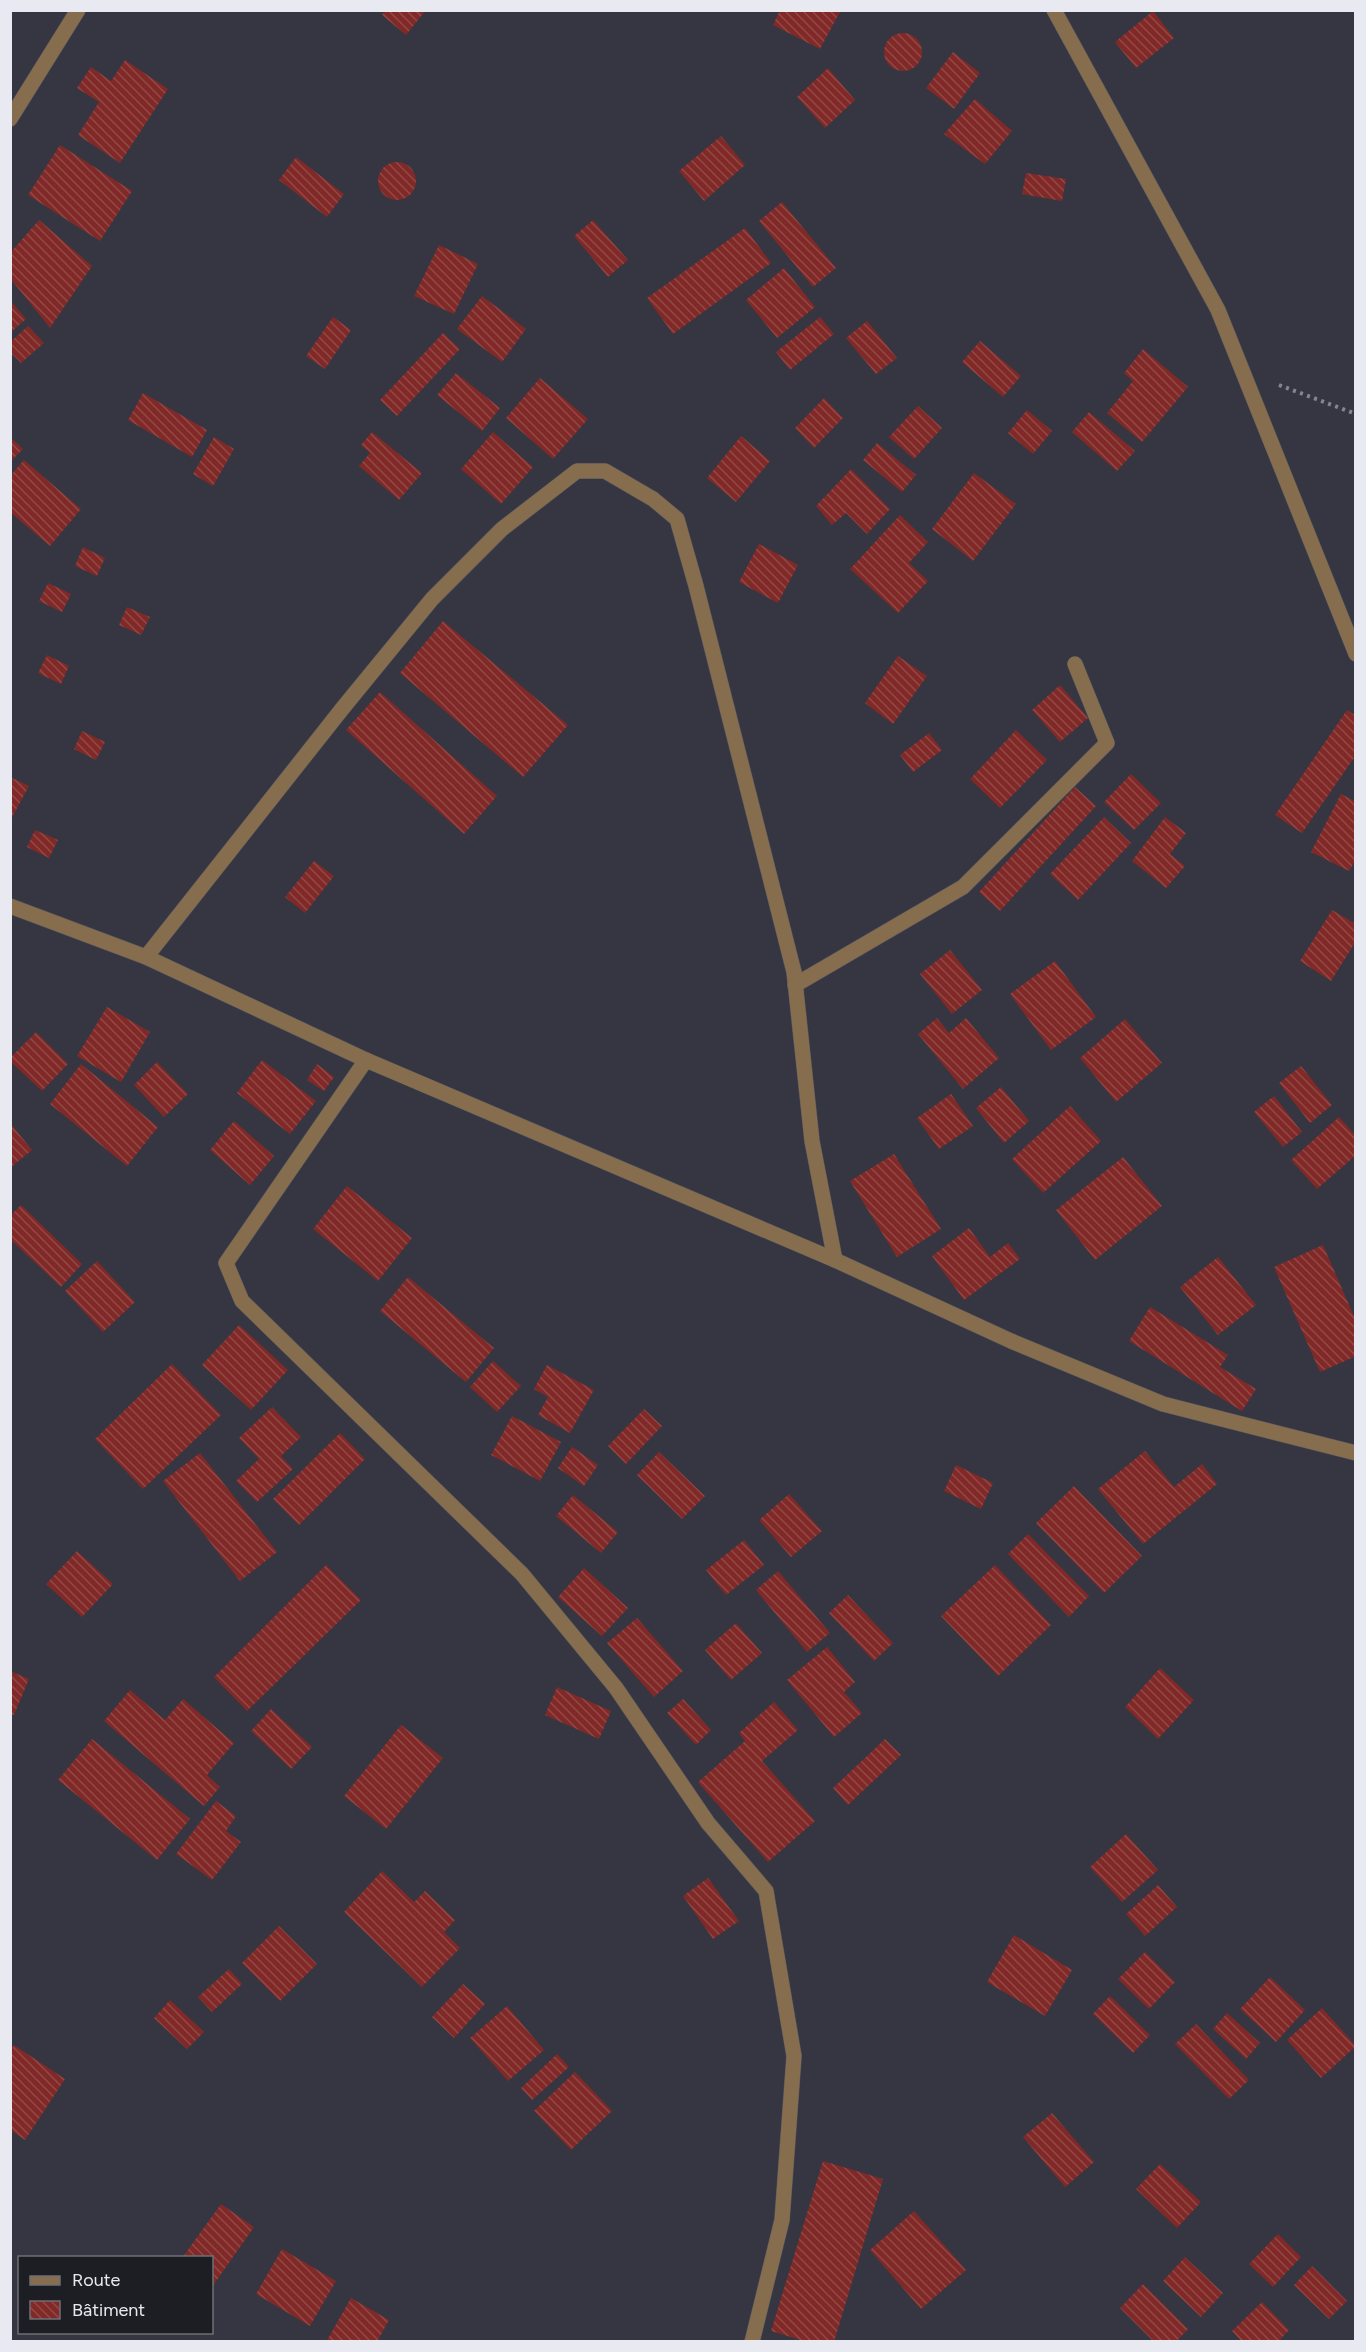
<svg xmlns="http://www.w3.org/2000/svg" width="1366" height="2352" viewBox="0 0 1366 2352" font-family="Figtree,sans-serif">
	<style>
		.building { fill: url(#building-back-hatch) }
		.lines { fill: none; stroke-linecap: round; stroke-linejoin: round }
		.minor-casing { stroke: #52535e; stroke-width: 16 }
		.path { stroke: #858690; stroke-width: 4; stroke-dasharray: 3 4.5; stroke-linecap: butt }
		.minor { stroke: #856d4e; stroke-width: 15 }
	</style>
	<defs>
		<pattern id="building-back-hatch" width="6" height="6" patternUnits="userSpaceOnUse" patternTransform="scale(1.5)"><rect width="6" height="6" fill="#802927"/><path d="M-1 5l2 2M0 0l6 6M5-1l2 2" fill="none" stroke="#924847"/></pattern>
	</defs>
	<rect width="100%" height="100%" fill="#353642"/>
	<g class="building">
		<polygon points="386,10 426,10 406,35 382,15"/>
		<polygon points="780,10 841,10 820,49 773,25"/>
		<polygon points="1153,11 1174,38 1136,68 1115,42"/>
		<circle cx="903" cy="52" r="19"/>
		<polygon points="953,52 980,73 954,109 926,88"/>
		<polygon points="125,60 168,89 120,163 78,135 99,102 77,88 91,67 111,81"/>
		<polygon points="828,68 855,100 825,128 797,97"/>
		<polygon points="975,99 1012,131 985,164 944,134"/>
		<polygon points="721,136 745,165 704,201 679,171"/>
		<polygon points="60,145 132,191 100,241 28,195"/>
		<polygon points="296,157 344,194 327,217 279,180"/>
		<circle cx="397" cy="181" r="19"/>
		<polygon points="1026,173 1066,179 1062,201 1022,194"/>
		<polygon points="782,202 836,268 813,287 759,221"/>
		<polygon points="39,220 92,266 50,328 10,278 10,253"/>
		<polygon points="593,220 628,260 608,277 574,236"/>
		<polygon points="745,228 771,263 673,334 647,298"/>
		<polygon points="439,245 478,264 454,314 414,296"/>
		<polygon points="784,268 815,307 777,338 746,300"/>
		<polygon points="482,296 526,329 502,362 457,329"/>
		<polygon points="10,300 26,319 10,333"/>
		<polygon points="333,317 351,330 325,369 306,356"/>
		<polygon points="820,317 834,334 790,370 776,352"/>
		<polygon points="867,321 897,358 876,374 846,338"/>
		<polygon points="28,326 44,343 21,363 10,352 10,342"/>
		<polygon points="443,333 460,349 397,416 380,400"/>
		<polygon points="980,341 1021,376 1003,397 962,362"/>
		<polygon points="1143,349 1188,387 1142,442 1107,413 1133,381 1124,373"/>
		<polygon points="456,373 500,408 482,431 437,395"/>
		<polygon points="540,378 588,419 553,459 506,418"/>
		<polygon points="143,393 207,430 192,457 128,420"/>
		<polygon points="824,398 843,418 814,448 795,428"/>
		<polygon points="918,406 942,428 914,459 889,437"/>
		<polygon points="1027,410 1052,431 1033,454 1008,433"/>
		<polygon points="1089,412 1135,451 1117,471 1072,432"/>
		<polygon points="372,432 422,473 399,500 359,466 370,453 361,445"/>
		<polygon points="493,432 533,467 501,504 461,469"/>
		<polygon points="741,436 770,461 736,502 707,478"/>
		<polygon points="10,437 23,449 10,462"/>
		<polygon points="214,437 234,449 213,486 193,474"/>
		<polygon points="877,443 916,475 902,492 863,460"/>
		<polygon points="24,460 81,509 50,546 10,512 10,476"/>
		<polygon points="851,469 890,509 867,534 846,513 832,525 816,506"/>
		<polygon points="974,473 1016,504 973,561 932,529"/>
		<polygon points="900,515 928,542 909,563 928,581 898,613 850,569"/>
		<polygon points="759,544 798,565 778,603 739,582"/>
		<polygon points="83,547 105,558 97,576 75,566"/>
		<polygon points="48,583 71,594 62,612 39,601"/>
		<polygon points="127,607 150,617 141,635 119,625"/>
		<polygon points="443,621 568,725 523,777 400,673"/>
		<polygon points="47,655 69,666 61,684 38,673"/>
		<polygon points="898,656 927,676 893,724 865,703"/>
		<polygon points="1060,685 1088,718 1060,742 1032,710"/>
		<polygon points="380,692 497,796 464,834 346,730"/>
		<polygon points="1347,710 1356,716 1356,755 1302,833 1275,815"/>
		<polygon points="1016,730 1047,760 1000,808 970,779"/>
		<polygon points="82,731 105,742 96,760 74,749"/>
		<polygon points="929,733 942,750 913,772 900,755"/>
		<polygon points="1131,774 1161,803 1134,830 1104,802"/>
		<polygon points="10,777 29,786 10,821"/>
		<polygon points="1075,787 1096,806 1000,911 979,892"/>
		<polygon points="1341,794 1356,802 1356,859 1349,871 1311,852"/>
		<polygon points="1104,817 1131,843 1078,900 1050,874"/>
		<polygon points="1165,817 1186,833 1170,854 1185,866 1166,888 1132,861"/>
		<polygon points="35,830 58,840 49,858 27,847"/>
		<polygon points="314,861 334,876 305,913 285,897"/>
		<polygon points="1332,910 1356,924 1356,941 1331,981 1300,961"/>
		<polygon points="950,950 982,990 952,1014 920,974"/>
		<polygon points="1055,961 1096,1017 1051,1050 1010,994"/>
		<polygon points="107,1007 150,1032 121,1082 77,1056"/>
		<polygon points="937,1018 949,1033 966,1018 999,1058 963,1089 918,1034"/>
		<polygon points="1125,1019 1162,1063 1116,1102 1080,1058"/>
		<polygon points="36,1032 68,1064 42,1091 10,1061 10,1058"/>
		<polygon points="262,1060 316,1101 290,1134 237,1093"/>
		<polygon points="157,1062 188,1094 164,1117 134,1085"/>
		<polygon points="81,1064 158,1127 127,1166 50,1104"/>
		<polygon points="317,1064 334,1077 324,1091 307,1080"/>
		<polygon points="1301,1066 1332,1105 1310,1123 1279,1083"/>
		<polygon points="1001,1087 1029,1121 1004,1143 976,1108"/>
		<polygon points="951,1094 973,1126 939,1149 917,1118"/>
		<polygon points="1274,1096 1302,1132 1283,1147 1254,1112"/>
		<polygon points="1070,1106 1101,1141 1043,1193 1012,1159"/>
		<polygon points="1339,1117 1356,1136 1356,1155 1317,1189 1291,1160"/>
		<polygon points="234,1121 274,1156 250,1185 210,1150"/>
		<polygon points="10,1123 32,1150 10,1168"/>
		<polygon points="894,1154 941,1229 897,1257 850,1181"/>
		<polygon points="1123,1157 1162,1206 1095,1260 1056,1210"/>
		<polygon points="347,1186 412,1238 378,1281 313,1229"/>
		<polygon points="21,1205 82,1264 61,1287 10,1239 10,1216"/>
		<polygon points="969,1228 990,1257 1008,1243 1020,1259 964,1300 932,1256"/>
		<polygon points="1323,1245 1356,1321 1356,1356 1320,1372 1274,1267"/>
		<polygon points="1218,1257 1256,1305 1218,1335 1180,1287"/>
		<polygon points="97,1261 135,1302 103,1332 65,1291"/>
		<polygon points="408,1277 494,1348 466,1382 380,1311"/>
		<polygon points="1150,1307 1228,1355 1220,1367 1256,1389 1242,1411 1129,1341"/>
		<polygon points="239,1325 288,1370 251,1410 202,1365"/>
		<polygon points="493,1361 521,1386 497,1412 470,1387"/>
		<polygon points="172,1364 221,1415 143,1489 95,1439"/>
		<polygon points="547,1365 594,1390 570,1433 538,1415 548,1397 534,1389"/>
		<polygon points="272,1407 301,1437 281,1456 293,1469 257,1502 236,1481 259,1459 239,1438"/>
		<polygon points="644,1409 662,1426 626,1464 608,1446"/>
		<polygon points="512,1416 561,1442 540,1481 491,1455"/>
		<polygon points="340,1433 365,1459 299,1525 273,1499"/>
		<polygon points="572,1447 598,1465 584,1486 558,1468"/>
		<polygon points="1145,1451 1174,1487 1202,1464 1217,1484 1143,1544 1098,1489"/>
		<polygon points="659,1452 705,1496 682,1519 637,1475"/>
		<polygon points="200,1453 277,1552 240,1581 163,1481"/>
		<polygon points="956,1465 993,1483 981,1509 944,1491"/>
		<polygon points="1074,1486 1142,1556 1104,1593 1036,1523"/>
		<polygon points="789,1494 822,1531 791,1557 759,1520"/>
		<polygon points="573,1495 618,1532 601,1553 556,1516"/>
		<polygon points="1028,1534 1089,1596 1069,1617 1008,1554"/>
		<polygon points="744,1540 764,1565 726,1595 706,1570"/>
		<polygon points="77,1551 113,1584 82,1617 46,1584"/>
		<polygon points="326,1565 361,1600 247,1711 214,1677"/>
		<polygon points="995,1565 1051,1625 998,1676 941,1616"/>
		<polygon points="584,1568 628,1608 602,1636 558,1597"/>
		<polygon points="778,1571 830,1633 807,1652 756,1590"/>
		<polygon points="848,1595 893,1643 874,1661 829,1613"/>
		<polygon points="637,1618 683,1671 654,1697 607,1643"/>
		<polygon points="736,1623 762,1653 731,1680 705,1650"/>
		<polygon points="827,1647 855,1682 844,1692 862,1713 834,1737 787,1680"/>
		<polygon points="1160,1668 1194,1700 1158,1739 1125,1707"/>
		<polygon points="10,1671 29,1679 14,1715 10,1714"/>
		<polygon points="557,1687 611,1711 599,1739 545,1715"/>
		<polygon points="130,1690 165,1720 183,1699 234,1743 207,1775 220,1787 204,1806 104,1721"/>
		<polygon points="683,1699 711,1730 696,1745 667,1713"/>
		<polygon points="774,1702 798,1730 762,1761 815,1821 768,1862 698,1782 745,1741 739,1733"/>
		<polygon points="271,1709 312,1747 291,1769 251,1731"/>
		<polygon points="401,1725 443,1758 386,1829 344,1796"/>
		<polygon points="92,1739 190,1819 157,1860 58,1780"/>
		<polygon points="885,1739 901,1755 848,1805 833,1788"/>
		<polygon points="216,1801 236,1816 226,1831 241,1842 212,1880 176,1854"/>
		<polygon points="1126,1834 1158,1870 1122,1902 1090,1867"/>
		<polygon points="382,1871 414,1902 425,1891 455,1920 444,1932 460,1948 422,1987 344,1912"/>
		<polygon points="708,1878 739,1921 713,1939 683,1896"/>
		<polygon points="1158,1885 1177,1907 1145,1936 1126,1914"/>
		<polygon points="279,1926 317,1964 280,2001 242,1963"/>
		<polygon points="1014,1935 1072,1970 1045,2016 987,1982"/>
		<polygon points="1145,1952 1175,1982 1149,2009 1118,1979"/>
		<polygon points="229,1969 242,1984 212,2012 198,1997"/>
		<polygon points="1270,1977 1305,2010 1276,2042 1240,2009"/>
		<polygon points="463,1984 485,2004 454,2038 432,2017"/>
		<polygon points="1110,1996 1150,2035 1133,2053 1093,2014"/>
		<polygon points="170,2000 204,2032 187,2049 154,2018"/>
		<polygon points="507,2006 544,2050 508,2081 470,2038"/>
		<polygon points="1322,2008 1356,2046 1321,2078 1287,2040"/>
		<polygon points="1227,2013 1260,2043 1246,2059 1213,2029"/>
		<polygon points="1196,2024 1249,2080 1229,2099 1175,2044"/>
		<polygon points="14,2045 65,2079 25,2140 10,2130 10,2051"/>
		<polygon points="557,2054 569,2067 532,2100 521,2088"/>
		<polygon points="575,2072 612,2111 571,2150 534,2111"/>
		<polygon points="1052,2113 1094,2162 1065,2187 1023,2137"/>
		<polygon points="823,2161 883,2179 834,2342 807,2342 771,2331"/>
		<polygon points="1160,2164 1201,2202 1177,2228 1136,2189"/>
		<polygon points="221,2204 254,2227 212,2287 212,2258 182,2258"/>
		<polygon points="914,2211 966,2270 921,2309 870,2250"/>
		<polygon points="1278,2234 1301,2257 1273,2287 1249,2264"/>
		<polygon points="282,2249 336,2281 310,2326 256,2294"/>
		<polygon points="1185,2257 1223,2293 1201,2317 1163,2281"/>
		<polygon points="1312,2266 1347,2301 1329,2319 1294,2285"/>
		<polygon points="1143,2284 1188,2329 1176,2342 1154,2342 1120,2308"/>
		<polygon points="351,2298 389,2320 377,2342 326,2342"/>
		<polygon points="1262,2302 1289,2330 1278,2342 1242,2342 1232,2331"/>
	</g>
	<g class="lines">
		<g class="minor-casing">
			<g id="minor">
				<polyline points="1054,10 1218,310 1356,654"/>
				<polyline points="10,119 78,10"/>
				<polyline points="10,906 146,957 366,1060 835,1260 1011,1341 1163,1404 1356,1453"/>
				<polyline points="146,957 342,709 432,599 502,529 577,471 605,471 653,499 677,519 696,586 794,972 812,1141 835,1260"/>
				<polyline points="795,985 963,887 1107,743 1075,664"/>
				<polyline points="366,1060 226,1263 242,1301 522,1574 616,1688 708,1823 766,1891 794,2056 782,2220 752,2342"/>
			</g>
		</g>
		<polyline class="path" points="1279,385 1356,414"/>
		<use href="#minor" class="minor"/>
	</g>
	<rect width="1366" height="2352" fill="none" stroke="#e8e9f1" stroke-width="24"/>
	<rect x="18" y="2256" width="195" height="78" fill="#1d1e23" stroke="#6e6f75" stroke-width="1.5"/>
	<rect x="30" y="2276" width="30" height="9" fill="#856d4e" stroke="#6e6f75" stroke-width="1.5"/>
	<text x="72" y="2286" font-size="18" fill="#e8e9f1">Route</text>
	<rect x="30" y="2301" width="30" height="18" fill="url(#building-back-hatch)" stroke="#6e6f75" stroke-width="1.5"/>
	<text x="72" y="2316" font-size="18" fill="#e8e9f1">Bâtiment</text>
</svg>
